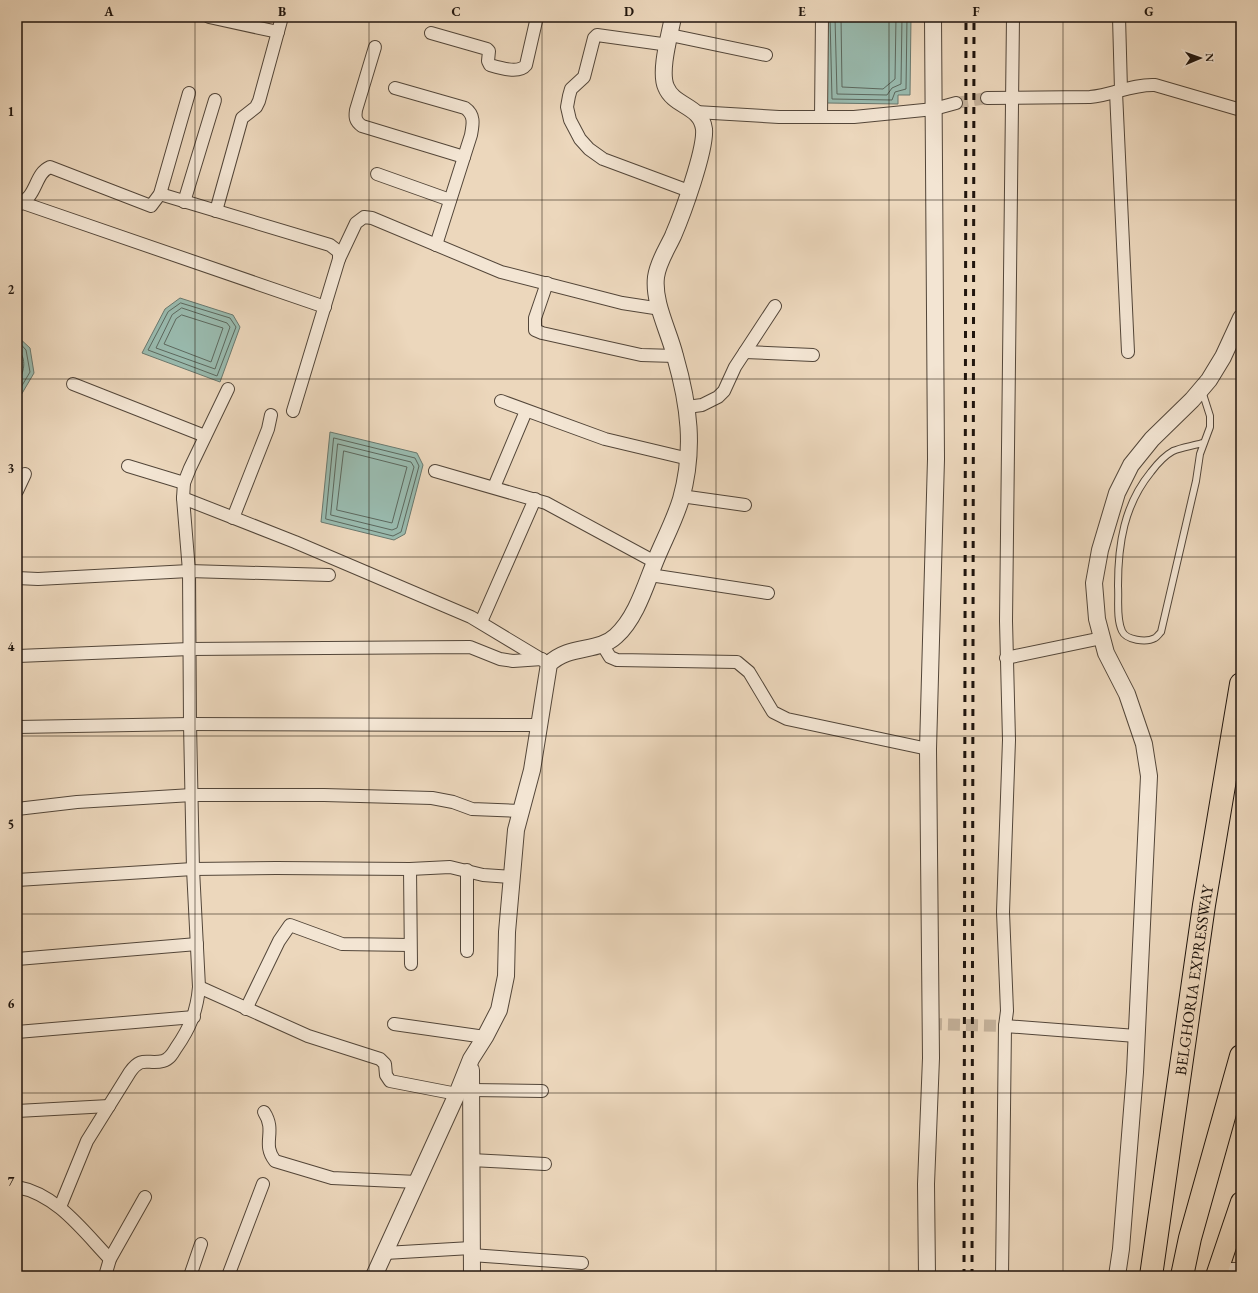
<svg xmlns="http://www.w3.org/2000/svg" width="1258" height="1293" viewBox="0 0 1258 1293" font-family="'EB Garamond',serif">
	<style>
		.water { fill: #99baae; stroke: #69786e }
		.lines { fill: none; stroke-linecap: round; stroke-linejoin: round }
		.shore { stroke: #5c685e; stroke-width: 1 }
		.minor-tunnel { stroke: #c3b099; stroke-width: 12; stroke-dasharray: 12 6; stroke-linecap: butt }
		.service-casing { stroke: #534639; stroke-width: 8 }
		.minor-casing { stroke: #534639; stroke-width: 14 }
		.tertiary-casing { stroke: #534639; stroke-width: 18 }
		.primary-casing { stroke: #20150d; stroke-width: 22 }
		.motorway-casing { stroke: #20150d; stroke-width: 24 }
		.service { stroke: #f3e5d3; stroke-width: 6 }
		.minor { stroke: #f3e5d3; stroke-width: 12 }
		.tertiary { stroke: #f3e5d3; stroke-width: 16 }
		.primary { stroke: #ecd7bc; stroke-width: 20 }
		.motorway { stroke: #ecd7bc; stroke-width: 22 }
		.rail { stroke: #20150d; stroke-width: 3; stroke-dasharray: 7 7; stroke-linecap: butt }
		.grid { fill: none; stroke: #20150d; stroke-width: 1; stroke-opacity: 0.55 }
		.labels { text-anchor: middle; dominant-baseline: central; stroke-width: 3; stroke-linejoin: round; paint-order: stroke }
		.street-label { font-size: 16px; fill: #20150d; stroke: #f3e5d3 }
		.neatline { fill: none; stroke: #20150d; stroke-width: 1.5 }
		.grid-label { font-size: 13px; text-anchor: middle; font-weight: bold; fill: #20150d }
	</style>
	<rect width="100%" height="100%" fill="#ecd7bc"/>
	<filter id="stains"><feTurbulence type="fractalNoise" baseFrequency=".005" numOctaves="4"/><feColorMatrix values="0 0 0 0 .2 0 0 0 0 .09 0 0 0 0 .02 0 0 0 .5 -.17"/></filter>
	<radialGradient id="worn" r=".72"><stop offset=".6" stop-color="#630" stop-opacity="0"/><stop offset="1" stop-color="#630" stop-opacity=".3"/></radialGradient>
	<g class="water">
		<polygon points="826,17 911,17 910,95 898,95 898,104 827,103"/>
		<polygon points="180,298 233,315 240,327 220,382 142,353 165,309"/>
		<polygon points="17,336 30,348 34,373 17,402"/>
		<polygon points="330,432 417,453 423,465 405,534 394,540 321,522"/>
	</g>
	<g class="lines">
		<g class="shore">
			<polyline points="830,17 832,99 892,100 895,92 906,89 907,17"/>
			<polyline points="835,17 837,94 887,95 892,88 901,84 902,17"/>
			<polyline points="841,17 842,87 883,89 895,79 896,17"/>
			<polygon points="181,303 230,318 236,327 217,376 148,350 168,312"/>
			<polygon points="182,308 227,323 230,327 215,369 156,348 172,315"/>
			<polygon points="182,315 223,328 211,362 164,344 176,319"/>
			<polyline points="17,340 26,350 30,372 17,394"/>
			<path d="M17,348C28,360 24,372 17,384"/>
			<polygon points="334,438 415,458 419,466 401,532 393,536 326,519"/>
			<polygon points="338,444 411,462 414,467 397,528 392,530 331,515"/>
			<polygon points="344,451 407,467 392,523 337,510"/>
		</g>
		<g class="minor-tunnel">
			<polyline points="956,103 987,98"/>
			<polyline points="930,1024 1005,1026"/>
		</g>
		<g class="service-casing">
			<path id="service" d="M1202,391L1210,416V427L1200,454L1196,481L1161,632C1159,634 1157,637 1155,638C1146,643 1126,640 1122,631C1116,618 1119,600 1118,586C1118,544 1124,505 1151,472C1157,464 1164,456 1173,451C1182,447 1193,446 1202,443"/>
		</g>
		<g class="minor-casing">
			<g id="minor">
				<polyline points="209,17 278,32"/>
				<polyline points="1119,17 1121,90"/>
				<path d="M431,33L487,49L489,51L488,61L490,65C500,68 519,74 526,65L537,17"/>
				<polyline points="670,35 766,55"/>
				<polyline points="669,45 597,35 594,38 584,77 571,89 569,96 567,107 570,120 580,139 589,149 603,159 689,191"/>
				<path d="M375,47L356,110C355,117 355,121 362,126L464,157"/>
				<path d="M395,88L465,108C475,115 473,124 471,135L436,245"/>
				<polyline points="1116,92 1128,352"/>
				<path d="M987,98L1090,97C1113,95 1132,84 1155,85L1241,110"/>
				<polyline points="696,112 779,117 854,117 934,109 956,103"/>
				<polyline points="821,117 822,17"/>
				<polyline points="377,174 450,200"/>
				<polyline points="160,194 330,245 339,252 339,259 293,411"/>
				<polyline points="184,202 215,100"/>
				<polyline points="23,203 325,307"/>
				<path d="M18,205C38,196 34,174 50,167L151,206L160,194L189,93"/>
				<polyline points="216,211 242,118 256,107 259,101 282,17"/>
				<polyline points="339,259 356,223 364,217 372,218 501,272 622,303 661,309"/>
				<polyline points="547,283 535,318 535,330 542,333 641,355 675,356"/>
				<polyline points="745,352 813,355"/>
				<polyline points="73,384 205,436"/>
				<polyline points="501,401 605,439 689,459"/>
				<polyline points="687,407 702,405 718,397 724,391 735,367 775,306"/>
				<polyline points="128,466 184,483"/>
				<polyline points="435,471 546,503 655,562"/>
				<polyline points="494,487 526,411"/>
				<polyline points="17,491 25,474"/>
				<polyline points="681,496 745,505"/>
				<polyline points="183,498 295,542 471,617 544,661"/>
				<polyline points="233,518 268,429 271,415"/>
				<polyline points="650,575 768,593"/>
				<polyline points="17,578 38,579 189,571 329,575"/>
				<polyline points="481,622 535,499"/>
				<polyline points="602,644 610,657 617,660 737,662 749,672 773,712 787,719 928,749"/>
				<polyline points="18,656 190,649 470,647 500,659 513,661 542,659"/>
				<polyline points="1006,658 1102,638"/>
				<polyline points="17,727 190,724 540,725"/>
				<polyline points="17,809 77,802 192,795 324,795 432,798 453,802 472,809 520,811"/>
				<polyline points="410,869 411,964"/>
				<polyline points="17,880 193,869 276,868 410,869 450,867 483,875 512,877"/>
				<polyline points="467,951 467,870"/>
				<polyline points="17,959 197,944"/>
				<polyline points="199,987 308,1036 380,1059 385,1064 386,1075 390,1081 457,1094"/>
				<polyline points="246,1009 279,941 290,925 342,944 410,945"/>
				<polyline points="394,1024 485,1037"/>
				<polyline points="1005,1026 1136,1036"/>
				<polyline points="17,1032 194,1017"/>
				<polyline points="471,1090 542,1091"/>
				<polyline points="17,1111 109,1106"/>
				<path d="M264,1112C277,1132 261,1143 275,1161L332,1178L417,1182"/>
				<polyline points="471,1160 545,1164"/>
				<path d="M17,1187C57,1194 84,1232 110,1259"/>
				<path d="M60,1207L87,1141L130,1072C142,1055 148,1065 163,1061C170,1059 173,1053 176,1048C190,1028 197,1011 199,987L193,869L190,724L189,571L183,498L184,483L190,468L228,389"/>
				<polyline points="385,1253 471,1248"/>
				<polyline points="471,1255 582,1263"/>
				<polyline points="1218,1269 1241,1269"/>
				<polyline points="105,1276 110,1259 145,1197"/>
				<polyline points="190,1276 201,1244"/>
				<polyline points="228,1276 263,1184"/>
				<polyline points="1002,1276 1005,1026 1007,1011 1003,912 1009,740 1006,621 1013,17"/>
			</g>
		</g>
		<g class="tertiary-casing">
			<g id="tertiary">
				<polyline points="471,1070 472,1276"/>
				<path d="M374,1276L457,1094L471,1059L485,1037L499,1010L506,976L507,932L516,830L532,770L549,664C570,644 598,653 616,636C637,617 646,583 657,557C665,538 675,519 681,499C695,449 689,405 675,356C669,331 653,303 656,277C658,262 667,249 673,236C682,215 706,150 704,129C701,105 674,107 666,87C659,71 670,34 673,17"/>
				<polyline points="927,1276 926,1184 931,1058 928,749 936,459 933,17"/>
				<polyline points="1117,1276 1121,1249 1135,1072 1149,776 1144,744 1127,694 1106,653 1097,619 1094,583 1100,550 1117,493 1131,465 1152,439 1192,400 1209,380 1223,357 1241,318"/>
			</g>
		</g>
		<g class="primary-casing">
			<polyline id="primary" points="1216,1276 1241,1202"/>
		</g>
		<g class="motorway-casing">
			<g id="motorway">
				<path id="s1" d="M1151,1276L1204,905L1241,684"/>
				<polyline points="1182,1276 1190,1238 1241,1056"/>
			</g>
		</g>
		<use href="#service" class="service"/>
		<use href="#minor" class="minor"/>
		<use href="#tertiary" class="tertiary"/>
		<use href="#primary" class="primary"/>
		<use href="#motorway" class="motorway"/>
		<g class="rail">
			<polyline points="964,1276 966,17"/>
			<polyline points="972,1276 974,17"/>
		</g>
	</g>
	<path class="grid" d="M195,17V1276M369,17V1276M542,17V1276M716,17V1276M889,17V1276M1063,17V1276M17,200H1241M17,379H1241M17,557H1241M17,736H1241M17,914H1241M17,1093H1241"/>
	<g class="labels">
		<g class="street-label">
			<text stroke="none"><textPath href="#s1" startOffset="299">BELGHORIA EXPRESSWAY</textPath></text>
		</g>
	</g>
	<rect width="1258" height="1293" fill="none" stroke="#ecd7bc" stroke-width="44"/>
	<g transform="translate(1200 58) rotate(88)" stroke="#f3e5d3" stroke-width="3" paint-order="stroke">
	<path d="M0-3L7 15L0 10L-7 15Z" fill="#20150d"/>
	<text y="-6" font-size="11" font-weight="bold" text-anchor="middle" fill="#20150d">N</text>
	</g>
	<rect x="22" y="22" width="1214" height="1249" class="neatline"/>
	<g class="grid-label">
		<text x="109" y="16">A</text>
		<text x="282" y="16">B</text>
		<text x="456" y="16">C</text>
		<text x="629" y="16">D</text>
		<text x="802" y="16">E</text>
		<text x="976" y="16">F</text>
		<text x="1149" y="16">G</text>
		<text x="11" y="116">1</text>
		<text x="11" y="294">2</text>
		<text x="11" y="473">3</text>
		<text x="11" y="651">4</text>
		<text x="11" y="829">5</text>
		<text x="11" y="1008">6</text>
		<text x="11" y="1186">7</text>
	</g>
	<rect width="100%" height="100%" filter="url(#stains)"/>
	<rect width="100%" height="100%" fill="url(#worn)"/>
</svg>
